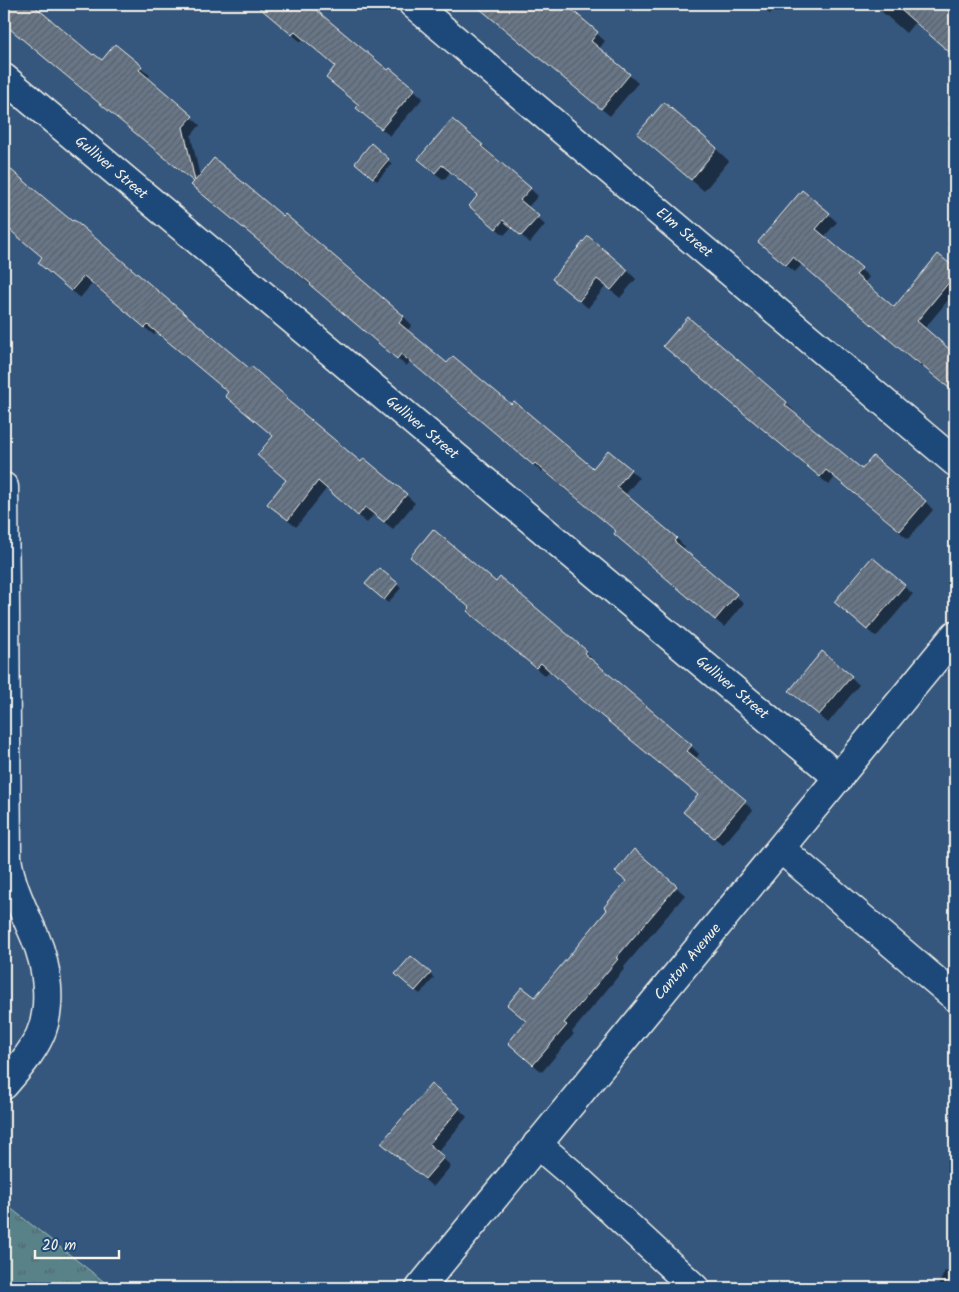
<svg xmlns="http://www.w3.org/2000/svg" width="959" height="1292" viewBox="0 0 959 1292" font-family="Kalam,sans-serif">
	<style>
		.park { fill: url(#park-tufts); stroke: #a6b9b8 }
		.shadow { fill: #0007 }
		.building { fill: url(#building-hatch); stroke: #f4f1e8 }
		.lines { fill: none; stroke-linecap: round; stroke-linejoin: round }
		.minor-casing { stroke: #f4f1e8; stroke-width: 31 }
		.major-casing { stroke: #f4f1e8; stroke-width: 31 }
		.minor { stroke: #1f4a7a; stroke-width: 28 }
		.major { stroke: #1f4a7a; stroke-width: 28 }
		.labels { text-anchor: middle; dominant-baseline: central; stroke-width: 4.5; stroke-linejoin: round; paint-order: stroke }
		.street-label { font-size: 15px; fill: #f4f1e8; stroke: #1f4a7a }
	</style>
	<defs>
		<pattern id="park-tufts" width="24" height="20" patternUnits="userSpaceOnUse" patternTransform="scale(1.25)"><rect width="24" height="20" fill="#588188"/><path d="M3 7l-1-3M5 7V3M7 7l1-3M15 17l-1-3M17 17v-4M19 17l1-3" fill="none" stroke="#51676a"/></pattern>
		<pattern id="building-hatch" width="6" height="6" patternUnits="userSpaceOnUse" patternTransform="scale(1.25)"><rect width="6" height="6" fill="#687687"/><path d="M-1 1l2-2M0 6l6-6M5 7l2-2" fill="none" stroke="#5a616a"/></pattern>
	</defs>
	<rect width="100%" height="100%" fill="#35577e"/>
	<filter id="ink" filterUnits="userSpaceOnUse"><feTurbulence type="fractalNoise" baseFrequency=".02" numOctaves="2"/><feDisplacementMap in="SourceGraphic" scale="10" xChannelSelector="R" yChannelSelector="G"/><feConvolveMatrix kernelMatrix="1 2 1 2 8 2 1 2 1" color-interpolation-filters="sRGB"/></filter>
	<g filter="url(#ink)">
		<polygon class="park" points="4,1203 112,1288 4,1288"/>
		<g class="shadow">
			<polygon points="4,4 31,4 93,57 102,62 115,46 150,75 147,79 200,125 191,136 200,177 404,317 412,325 407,331 447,364 593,470 608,451 630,470 639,478 625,495 677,539 685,547 682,550 744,603 724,627 624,542 617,532 543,471 542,472 410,362 406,366 320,294 195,183 66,76 4,22"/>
			<polygon points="256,4 307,4 388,72 414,90 423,98 390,136 366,116 360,106 336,86 336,67 304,39 301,42"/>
			<polygon points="474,4 531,4 545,16 556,4 563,4 605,41 599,49 638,83 610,116"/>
			<polygon points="755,4 777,4 770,14"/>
			<polygon points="873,4 947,4 955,11 955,57 915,22 906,33"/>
			<polygon points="955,115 955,131 948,124"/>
			<polygon points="638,134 716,149 729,161 704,191"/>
			<polygon points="371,145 392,164 377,181 360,167"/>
			<polygon points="482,145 538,196 527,208 545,225 530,243 512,227 504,235 478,213 479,195 450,172 444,180 427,167"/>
			<polygon points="4,165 249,369 287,398 294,407 361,463 364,459 406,495 415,503 393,529 374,514 367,523 327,488 296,527 277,512 268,504 287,480 274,436 229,393 156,332 154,335 92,284 80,298 48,271 43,258 4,224"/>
			<polygon points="802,191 837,222 824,237 869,277 864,283 894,308 939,256 955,269 955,292 924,329 955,356 955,393 924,367 922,368 802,264 795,272 768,250"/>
			<polygon points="627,270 636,279 620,298 606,286 588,308 562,287"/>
			<polygon points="665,346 786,403 794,411 793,413 862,471 925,501 933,510 908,539 835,477 829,485"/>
			<polygon points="411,557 496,584 585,651 593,660 592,661 691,746 699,754 695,760 753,810 723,845 693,820 699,796 586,703 550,670 545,676 477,619 471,608"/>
			<polygon points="872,559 913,594 876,637 844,610"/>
			<polygon points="397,584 401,588 388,603 371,588"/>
			<polygon points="851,677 859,685 828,723 791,691"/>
			<polygon points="616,872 676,887 685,895 624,967 625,968 572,1032 574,1034 542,1072 518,1051 527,1022 508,1005 535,999 609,911 627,882"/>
			<polygon points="430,974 434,978 420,994 401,978"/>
			<polygon points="459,1109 467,1117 437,1153 451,1166 433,1187 383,1143"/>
			<polygon points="945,1271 955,1275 955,1288 937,1288"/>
			<polygon points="280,1279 291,1288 272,1288"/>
			<polygon points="233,1280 243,1288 226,1288"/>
		</g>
		<g class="building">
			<polygon points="4,4 32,4 93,55 94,54 102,60 115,44 142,66 139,70 193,116 183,127 195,181 214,158 283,216 285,214 404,316 399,323 447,363 453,356 511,404 514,401 593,468 608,450 631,469 617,487 677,538 674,541 737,594 715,620 614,534 616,531 535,463 533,465 401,354 397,359 310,285 311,284 191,185 194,182 4,24"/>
			<polygon points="255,4 309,4 388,70 390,68 415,89 381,129 356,108 359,105 326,78 335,66 295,32 292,35"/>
			<polygon points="474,4 565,4 598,32 591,41 630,74 601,109"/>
			<polygon points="894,4 955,4 955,57"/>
			<polygon points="664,102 717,148 691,180 637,134"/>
			<polygon points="452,119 483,145 481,146 531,188 520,200 539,216 521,236 503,220 496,229 469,206 478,195 442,165 435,173 418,159"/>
			<polygon points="371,143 389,159 373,178 355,163"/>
			<polygon points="4,164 72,221 74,220 249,368 251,366 288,398 286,399 361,462 364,458 407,494 384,522 365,507 358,516 318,481 288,520 267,504 286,480 257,455 273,436 225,396 228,392 148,325 145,328 84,276 71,291 38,263 42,257 4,225"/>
			<polygon points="802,190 830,213 816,229 862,268 856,275 894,307 938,254 955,268 955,275 917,321 955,354 955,393 915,360 914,361 793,257 786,265 758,242"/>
			<polygon points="588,236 628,270 611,290 597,279 579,301 552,279"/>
			<polygon points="688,317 787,402 785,405 862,469 873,456 926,501 900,531 826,470 820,477 663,346"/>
			<polygon points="433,529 496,582 500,577 586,650 584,653 692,745 687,751 746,800 714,838 683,812 698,795 576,695 541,663 536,668 467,611 470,608 410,557"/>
			<polygon points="872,557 905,585 867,630 834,602"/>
			<polygon points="379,568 398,583 384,600 365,584"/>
			<polygon points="822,651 852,676 819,715 789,691"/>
			<polygon points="634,849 677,886 616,958 618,959 564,1023 567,1025 533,1065 508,1043 526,1021 507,1005 522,987 535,997 607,910 604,907 626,881 615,872"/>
			<polygon points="411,956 431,973 415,991 395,974"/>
			<polygon points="431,1084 460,1108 429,1144 444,1157 425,1179 381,1143"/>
		</g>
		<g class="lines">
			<g class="minor-casing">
				<g id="minor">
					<polyline points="413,4 955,462"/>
					<polyline points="4,78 839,778"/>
					<path d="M4,487L7,857C10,885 24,911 35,937C47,965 53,1006 40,1035C32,1053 17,1070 4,1085"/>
					<polyline points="781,849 955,997"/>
					<polyline points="537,1144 571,1173 695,1288"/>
				</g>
			</g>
			<g class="major-casing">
				<polyline id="major" points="420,1288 955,635"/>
			</g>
			<use href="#minor" class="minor"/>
			<use href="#major" class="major"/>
		</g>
	</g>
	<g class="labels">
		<g class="street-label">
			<text transform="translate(111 168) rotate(40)">Gulliver Street</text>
			<text transform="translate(684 233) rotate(40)">Elm Street</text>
			<text transform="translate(422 428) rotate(40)">Gulliver Street</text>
			<text transform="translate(732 688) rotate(40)">Gulliver Street</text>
			<text transform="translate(688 962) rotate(-50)">Canton Avenue</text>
		</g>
	</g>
	<rect width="959" height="1292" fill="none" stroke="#1f4a7a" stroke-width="20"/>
	<rect x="10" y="10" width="939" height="1272" fill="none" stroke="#f4f1e8" stroke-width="2" filter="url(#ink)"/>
	<path d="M35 1250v8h84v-8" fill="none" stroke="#f4f1e8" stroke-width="2.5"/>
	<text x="42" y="1250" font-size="15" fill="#f4f1e8" stroke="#1f4a7a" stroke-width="4" paint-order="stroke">20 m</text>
</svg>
